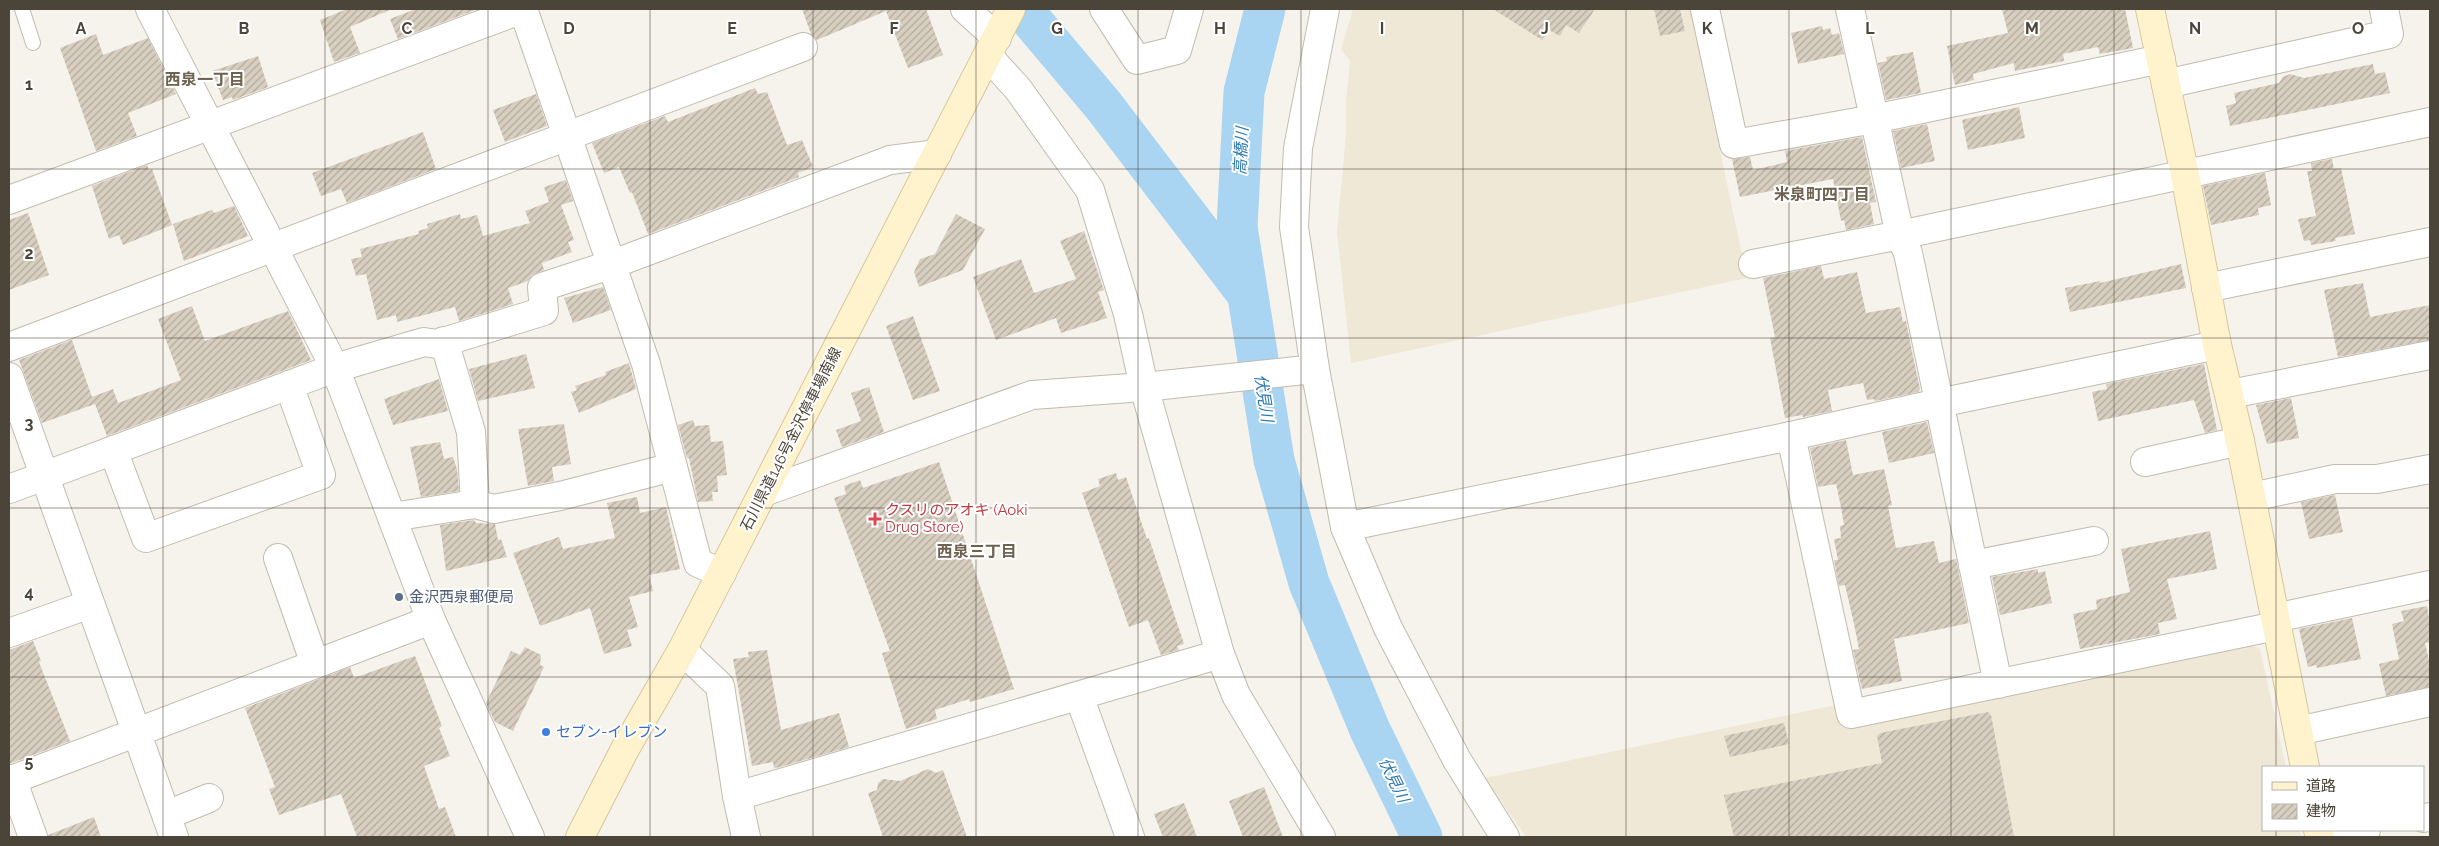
<svg xmlns="http://www.w3.org/2000/svg" width="2439" height="846" viewBox="0 0 2439 846" font-family="Raleway,'Noto Sans JP',sans-serif">
	<style>
		.education { fill: #efe8d6 }
		.lines { fill: none; stroke-linecap: round; stroke-linejoin: round }
		.river { stroke: #a9d4f2; stroke-width: 41 }
		.building { fill: url(#building-hatch) }
		.lane-casing { stroke: #c2bbae; stroke-width: 16 }
		.street-casing { stroke: #c2bbae; stroke-width: 30 }
		.secondary-casing { stroke: #d6c79b; stroke-width: 30 }
		.lane { stroke: #fff; stroke-width: 14 }
		.street { stroke: #fff; stroke-width: 28 }
		.secondary { stroke: #fff3cd; stroke-width: 28 }
		.grid { fill: none; stroke: #4b4439; stroke-width: 1; stroke-opacity: 0.55 }
		.health-dot { fill: #e0444e; stroke: #fff; stroke-width: 2 }
		.service-dot { fill: #5c6f8a; stroke: #fff; stroke-width: 2 }
		.shop-dot { fill: #3f7fe0; stroke: #fff; stroke-width: 2 }
		.labels { text-anchor: middle; dominant-baseline: central; stroke-width: 4; stroke-linejoin: round; paint-order: stroke }
		.street-label { font-size: 15px; fill: #4b4439; stroke: #fff }
		.health-label { font-size: 15px; fill: #be3a42; stroke: #fff; text-anchor: start }
		.service-label { font-size: 15px; fill: #4e5e75; stroke: #fff; text-anchor: start }
		.shop-label { font-size: 15px; fill: #366cbe; stroke: #fff; text-anchor: start }
		.neighbourhood-label { font-size: 16px; font-weight: bold; fill: #6e6250; stroke: #fff }
		.water-label { font-size: 16px; font-style: italic; fill: #2e7ab2; stroke: #fff }
		.grid-label { font-size: 16px; text-anchor: middle; font-weight: bold; fill: #4b4439; stroke: #fff; stroke-width: 4; stroke-linejoin: round; paint-order: stroke }
	</style>
	<defs>
		<pattern id="building-hatch" width="6" height="6" patternUnits="userSpaceOnUse" patternTransform="scale(1.25)"><rect width="6" height="6" fill="#d8cfc1"/><path d="M-1 1l2-2M0 6l6-6M5 7l2-2" fill="none" stroke="#b1aa9e"/></pattern>
	</defs>
	<rect width="100%" height="100%" fill="#f6f3ec"/>
	<g class="education">
		<polygon points="1353,9 1690,9 1747,278 1351,363 1337,231 1346,135 1346,101 1350,61 1341,49"/>
		<polygon points="2253,646 2260,649 2286,767 2263,767 2263,830 2299,830 2301,837 1526,837 1485,778 1836,705 1841,727"/>
	</g>
	<g class="lines">
		<g class="river">
			<polyline points="1022,9 1103,105 1245,291"/>
			<polyline points="1265,9 1244,92 1237,227 1274,460 1309,583 1370,730 1422,837"/>
		</g>
	</g>
	<g class="building">
		<polygon points="347,9 392,9 350,27 360,53 334,62 320,20"/>
		<polygon points="416,9 475,9 475,10 398,39 390,19"/>
		<polygon points="802,9 926,9 943,55 908,68 886,11 817,40 811,34"/>
		<polygon points="1493,9 1595,9 1579,33 1566,25 1560,36 1549,30 1542,40"/>
		<polygon points="1654,9 1680,9 1685,31 1660,36"/>
		<polygon points="2002,9 2125,9 2133,48 2100,54 2098,47 2063,54 2064,61 2015,71 2014,63 1973,74 1974,80 1955,85 1947,46 2008,33"/>
		<polygon points="1822,26 1823,30 1830,28 1832,35 1839,33 1844,54 1798,64 1791,33"/>
		<polygon points="96,34 103,55 148,38 176,94 128,113 137,136 96,151 60,48"/>
		<polygon points="1913,52 1921,93 1886,100 1878,63 1887,61 1886,57"/>
		<polygon points="258,56 268,87 233,100 232,97 223,100 212,71"/>
		<polygon points="2373,64 2375,74 2385,72 2390,93 2230,126 2226,106 2236,103 2234,93 2279,83 2283,77 2290,74 2304,78"/>
		<polygon points="755,88 758,94 767,92 787,145 802,140 813,167 798,173 799,177 648,234 632,192 630,193 619,167 604,173 592,143 665,116 668,122"/>
		<polygon points="536,94 547,126 505,142 493,110"/>
		<polygon points="2019,107 2025,138 1968,150 1962,120"/>
		<polygon points="1927,124 1935,161 1901,168 1893,131"/>
		<polygon points="423,132 436,169 347,203 341,189 321,196 312,173"/>
		<polygon points="1862,137 1876,202 1870,203 1874,224 1846,230 1844,220 1841,221 1833,179 1740,197 1732,159 1750,157 1753,170 1787,162 1785,151"/>
		<polygon points="2332,159 2334,169 2341,168 2355,234 2335,238 2336,241 2311,245 2310,240 2304,241 2298,219 2316,216 2307,171 2312,171 2311,163"/>
		<polygon points="147,165 149,170 152,169 172,225 123,245 119,235 109,239 92,186"/>
		<polygon points="2265,173 2271,205 2258,208 2259,215 2211,225 2203,186"/>
		<polygon points="566,180 573,201 561,205 574,240 568,242 572,252 542,263 544,270 532,275 528,281 508,288 513,304 459,321 455,307 397,322 396,315 377,320 366,274 356,276 351,259 362,257 360,249 419,234 418,231 428,228 427,224 460,214 461,219 477,215 483,236 530,223 525,211 549,202 544,187"/>
		<polygon points="234,206 248,236 184,261 173,224 212,210 214,213"/>
		<polygon points="28,213 49,275 9,290 9,220"/>
		<polygon points="956,214 985,229 963,270 919,287 914,272 920,259 935,254"/>
		<polygon points="1084,231 1104,290 1098,292 1107,318 1061,333 1056,318 996,340 973,277 1021,259 1034,293 1076,279 1060,241"/>
		<polygon points="2181,264 2186,288 2070,312 2065,288 2100,281 2100,283"/>
		<polygon points="1821,266 1824,279 1857,272 1866,313 1900,307 1903,322 1906,321 1913,356 1920,389 1918,392 1875,401 1874,399 1867,400 1863,383 1828,390 1832,411 1803,417 1802,415 1785,418 1770,338 1775,337 1763,278"/>
		<polygon points="2363,283 2370,317 2430,305 2430,340 2338,357 2324,290"/>
		<polygon points="603,287 611,310 573,323 564,298"/>
		<polygon points="192,306 205,341 288,311 311,360 107,436 95,404 42,423 19,360 72,340 92,397 113,389 118,403 181,380 158,319"/>
		<polygon points="913,316 940,391 913,400 886,326"/>
		<polygon points="526,354 535,388 478,401 469,369"/>
		<polygon points="629,363 636,389 579,413 571,392 577,390 575,386 606,375 605,372"/>
		<polygon points="2204,364 2217,430 2205,433 2194,400 2098,421 2092,392 2107,389 2106,384"/>
		<polygon points="439,379 448,411 393,425 384,399"/>
		<polygon points="869,387 884,432 842,447 836,430 861,421 851,393"/>
		<polygon points="2291,398 2299,438 2267,444 2256,405"/>
		<polygon points="693,420 695,426 709,425 711,442 723,441 727,475 717,476 718,492 712,492 713,501 698,502 689,458 687,458 678,425"/>
		<polygon points="1927,422 1934,453 1889,463 1882,432"/>
		<polygon points="564,424 571,464 552,467 554,481 528,486 518,429"/>
		<polygon points="1846,440 1853,475 1884,469 1892,505 1888,506 1896,548 1934,541 1939,563 1956,559 1969,623 1894,639 1902,681 1862,689 1853,650 1859,649 1854,624 1845,585 1839,586 1834,560 1838,560 1834,539 1841,538 1840,526 1844,525 1841,507 1836,484 1818,487 1810,448"/>
		<polygon points="440,442 444,459 453,457 457,469 459,491 421,497 410,447"/>
		<polygon points="939,462 1014,689 970,702 969,699 935,710 937,719 906,729 882,653 890,651 834,498 846,494 844,486 860,480 863,488"/>
		<polygon points="1116,473 1118,480 1126,477 1147,539 1149,538 1184,644 1177,646 1179,650 1161,655 1148,620 1129,627 1082,493 1100,486 1098,479"/>
		<polygon points="2335,495 2343,532 2309,539 2301,502"/>
		<polygon points="637,497 640,513 666,507 680,569 649,575 653,591 629,597 638,627 627,630 632,646 604,654 590,608 540,626 513,553 559,537 563,549 615,538 607,503"/>
		<polygon points="474,520 476,523 495,524 498,540 501,539 507,557 446,571 440,525"/>
		<polygon points="2210,531 2217,569 2167,579 2177,619 2158,623 2160,634 2080,649 2073,614 2097,609 2096,600 2130,592 2121,549"/>
		<polygon points="2038,569 2038,573 2045,571 2052,603 2000,615 1992,577"/>
		<polygon points="2427,606 2430,624 2430,642 2425,643 2430,664 2430,687 2386,696 2379,664 2399,659 2392,624 2404,621 2401,611"/>
		<polygon points="2352,618 2361,659 2317,668 2316,665 2308,667 2299,629"/>
		<polygon points="33,641 41,661 39,662 70,741 9,764 9,650"/>
		<polygon points="525,647 541,655 540,665 544,667 513,731 495,722 486,703 511,651 520,655"/>
		<polygon points="767,650 781,730 839,713 849,747 780,767 774,768 773,762 752,766 733,659 749,657 748,652"/>
		<polygon points="415,656 442,726 439,728 450,756 424,766 439,809 445,807 456,837 357,837 341,794 279,815 269,789 275,787 245,708 350,667 354,678"/>
		<polygon points="1988,712 1991,715 2014,837 1734,837 1724,795 1882,763 1877,736 1880,733"/>
		<polygon points="1784,723 1789,744 1730,757 1724,736"/>
		<polygon points="928,769 936,773 943,770 967,837 883,837 868,793 877,790 878,783 883,779 900,781"/>
		<polygon points="1264,787 1283,837 1243,837 1229,801"/>
		<polygon points="1184,803 1197,837 1163,837 1154,814"/>
		<polygon points="94,817 101,837 48,837 48,835"/>
	</g>
	<g class="lines">
		<g class="lane-casing">
			<polyline id="lane" points="22,9 33,43"/>
		</g>
		<g class="street-casing">
			<g id="street">
				<polyline points="150,9 335,368 431,620 530,837"/>
				<polyline points="523,9 646,364 698,563 722,573"/>
				<polyline points="965,9 997,38"/>
				<polyline points="1104,9 1137,60 1177,50 1189,9"/>
				<polyline points="1705,9 1734,144 1874,119 2161,59"/>
				<polyline points="1850,9 1900,235 2430,122"/>
				<polyline points="2166,84 2389,34 2384,9"/>
				<polyline points="9,200 523,9"/>
				<polyline points="1753,264 1900,235 1908,253 1998,684"/>
				<polyline points="2206,288 2430,242"/>
				<polyline points="444,341 471,432 475,504"/>
				<path d="M9,347C274,249 538,146 803,47"/>
				<polyline points="1315,369 1345,527 1791,436 1851,714 2276,626"/>
				<polyline points="9,377 174,837"/>
				<polyline points="2230,394 2430,355"/>
				<polyline points="1791,436 1939,403 2217,345"/>
				<polyline points="113,450 146,538 321,475 289,385"/>
				<polyline points="2145,462 2240,441"/>
				<polyline points="9,489 335,368 424,342 437,344 544,311 542,287 613,264 890,160 937,154"/>
				<polyline points="764,492 1032,395 1144,387 1128,314 1090,190 1018,89 988,56"/>
				<polyline points="2252,497 2335,479 2377,479 2430,469"/>
				<polyline points="392,517 475,504 494,509 560,496 673,467"/>
				<polyline points="1345,527 1388,628 1457,760 1505,837"/>
				<polyline points="278,558 315,664"/>
				<polyline points="1973,565 2094,541"/>
				<polyline points="2275,618 2430,585"/>
				<polyline points="9,633 90,604"/>
				<polyline points="682,650 720,686 737,796 746,837"/>
				<polyline points="1079,696 1130,837"/>
				<polyline points="2298,731 2430,702"/>
				<polyline points="12,779 33,837"/>
				<polyline points="9,781 431,620"/>
				<polyline points="737,796 1220,654"/>
				<polyline points="167,815 209,798"/>
				<polyline points="2423,818 2430,817"/>
				<polyline points="1321,837 1236,695 1220,654 1144,387 1315,369 1294,227 1298,148 1325,9"/>
				<polyline points="2329,837 2366,830"/>
			</g>
		</g>
		<g class="secondary-casing">
			<g id="secondary">
				<polyline points="2150,9 2185,175 2217,345 2240,441 2305,767"/>
				<polyline points="2318,830 2320,837"/>
				<polyline points="580,837 625,749 682,650 1011,9"/>
			</g>
		</g>
		<use href="#lane" class="lane"/>
		<use href="#street" class="street"/>
		<use href="#secondary" class="secondary"/>
	</g>
	<path class="grid" d="M163,9V837M325,9V837M488,9V837M650,9V837M813,9V837M976,9V837M1138,9V837M1301,9V837M1463,9V837M1626,9V837M1789,9V837M1951,9V837M2114,9V837M2276,9V767M9,169H2430M9,338H2430M9,508H2430M9,677H2430M2276,830V837"/>
	<path class="health-dot" d="M872.5 511.5h5v5h5v5h-5v5h-5v-5h-5v-5h5z"/>
	<circle class="service-dot" cx="399" cy="597" r="5"/>
	<circle class="shop-dot" cx="546" cy="732" r="5"/>
	<g class="labels">
		<g class="street-label">
			<text transform="translate(791 439) rotate(-63)">石川県道146号金沢停車場南線</text>
		</g>
		<g class="health-label">
			<text x="885" y="510">クスリのアオキ (Aoki<tspan x="885" dy="17">Drug Store)</tspan></text>
		</g>
		<g class="service-label">
			<text x="409" y="597">金沢西泉郵便局</text>
		</g>
		<g class="shop-label">
			<text x="556" y="732">セブン-イレブン</text>
		</g>
		<g class="neighbourhood-label">
			<text x="205" y="79">西泉一丁目</text>
			<text x="1822" y="194">米泉町四丁目</text>
			<text x="977" y="551">西泉三丁目</text>
		</g>
		<g class="water-label">
			<text transform="translate(1241 151) rotate(-87)">高橋川</text>
			<text transform="translate(1264 398) rotate(81)">伏見川</text>
			<text transform="translate(1394 780) rotate(64)">伏見川</text>
		</g>
	</g>
	<g class="grid-label">
		<text x="81" y="34">A</text>
		<text x="244" y="34">B</text>
		<text x="407" y="34">C</text>
		<text x="569" y="34">D</text>
		<text x="732" y="34">E</text>
		<text x="894" y="34">F</text>
		<text x="1057" y="34">G</text>
		<text x="1220" y="34">H</text>
		<text x="1382" y="34">I</text>
		<text x="1545" y="34">J</text>
		<text x="1707" y="34">K</text>
		<text x="1870" y="34">L</text>
		<text x="2032" y="34">M</text>
		<text x="2195" y="34">N</text>
		<text x="2358" y="34">O</text>
		<text x="29" y="90">1</text>
		<text x="29" y="259">2</text>
		<text x="29" y="429">3</text>
		<text x="29" y="598">4</text>
		<text x="29" y="767">5</text>
	</g>
	<rect width="2439" height="846" fill="none" stroke="#4b4439" stroke-width="20"/>
	<rect x="2262" y="766" width="162" height="65" fill="#ffffff" stroke="#b7b4b0"/>
	<rect x="2272" y="782" width="25" height="8" fill="#fff3cd" stroke="#b7b4b0"/>
	<text x="2306" y="791" font-size="15" fill="#4b4439">道路</text>
	<rect x="2272" y="804" width="25" height="15" fill="url(#building-hatch)" stroke="#b7b4b0"/>
	<text x="2306" y="816" font-size="15" fill="#4b4439">建物</text>
</svg>
